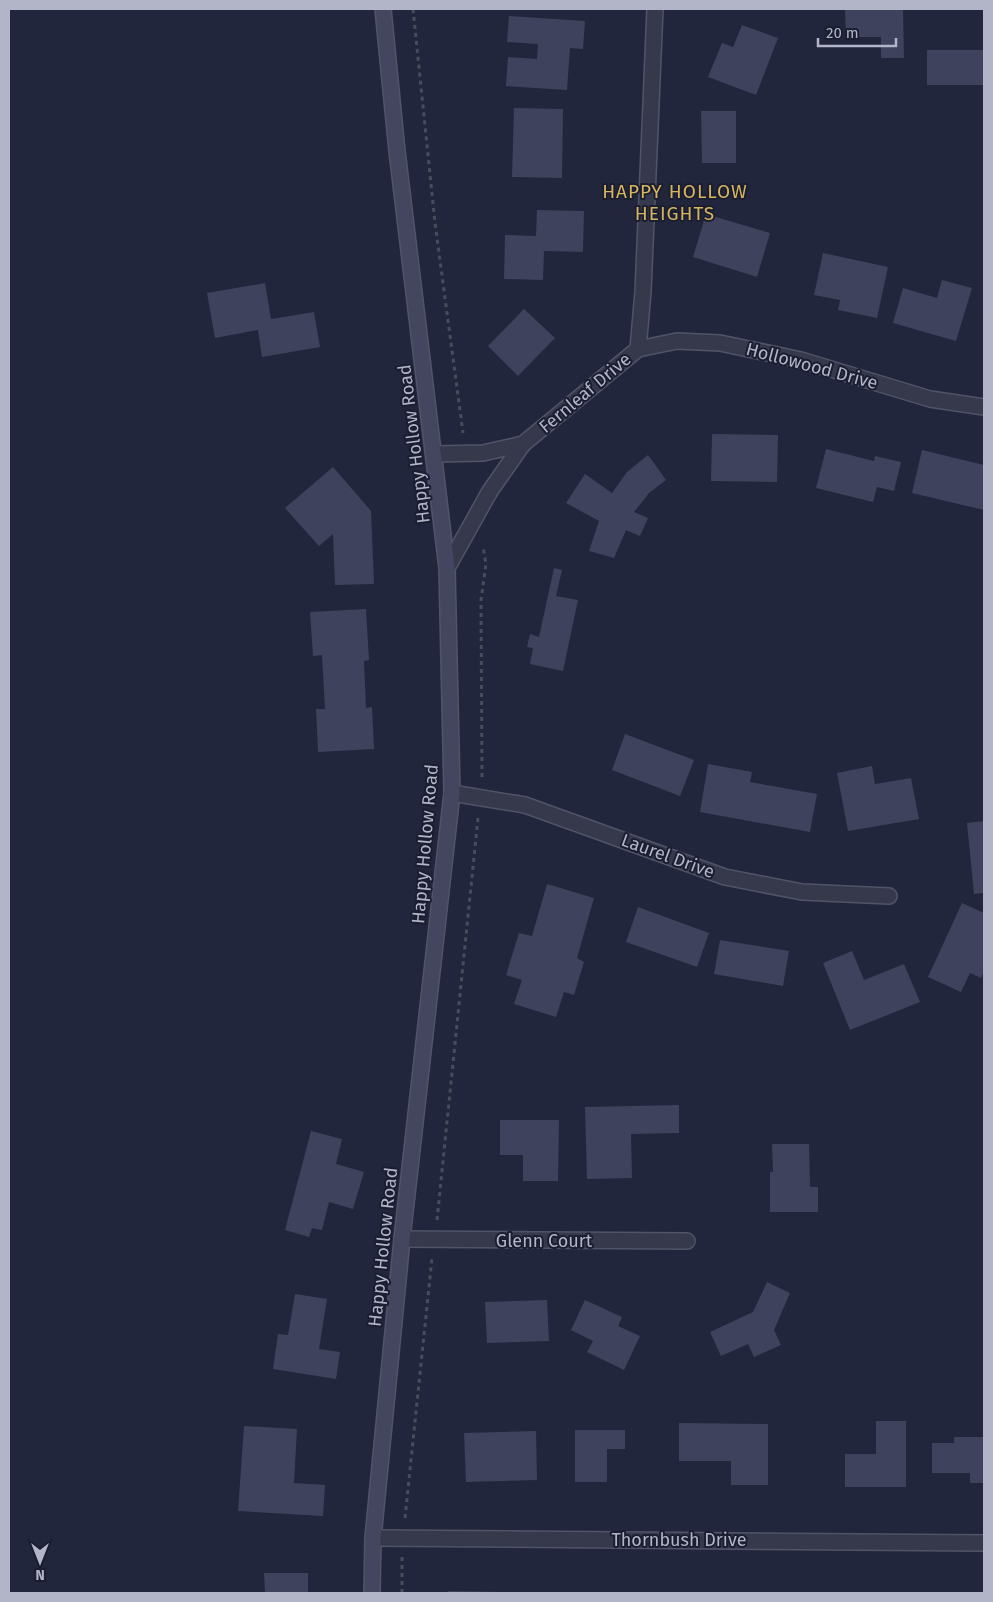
<svg xmlns="http://www.w3.org/2000/svg" width="993" height="1602" viewBox="0 0 993 1602" font-family="'Fira Sans',sans-serif">
	<style>
		.building { fill: #3e425c }
		.lines { fill: none; stroke-linecap: round; stroke-linejoin: round }
		.street-casing { stroke: #515467; stroke-width: 18 }
		.secondary-casing { stroke: #515467; stroke-width: 18 }
		.path { stroke: #42505a; stroke-width: 3; stroke-dasharray: 4 4; stroke-linecap: butt }
		.street { stroke: #36394c; stroke-width: 15 }
		.secondary { stroke: #44465f; stroke-width: 15 }
		.labels { text-anchor: middle; dominant-baseline: central; stroke-width: 4; stroke-linejoin: round; paint-order: stroke }
		.street-label { font-size: 18px; fill: #b2b4c8; stroke: #1b1e31 }
		.neighbourhood-label { font-size: 19px; letter-spacing: 1px; fill: #d6b55f; stroke: #1b1e31 }
	</style>
	<rect width="100%" height="100%" fill="#22263c"/>
	<g class="building">
		<polygon points="845,9 903,9 904,58 881,58 881,37 846,37"/>
		<polygon points="509,16 585,21 583,49 570,48 567,90 506,86 508,57 537,59 538,44 507,42"/>
		<polygon points="742,25 778,38 756,95 708,77 722,43 733,47"/>
		<rect x="927" y="50" width="57" height="35"/>
		<polygon points="514,108 563,109 562,178 512,177"/>
		<polygon points="701,111 736,111 736,163 702,163"/>
		<polygon points="537,210 584,211 583,252 544,251 543,280 504,279 505,235 536,236"/>
		<polygon points="706,214 770,233 757,277 693,257"/>
		<polygon points="823,253 888,267 877,318 838,310 840,300 814,295"/>
		<polygon points="942,280 972,288 956,341 893,323 903,288 937,298"/>
		<polygon points="265,283 271,319 314,312 320,347 262,357 258,330 215,338 207,293"/>
		<polygon points="524,309 555,338 518,376 488,346"/>
		<polygon points="712,434 778,435 777,482 711,481"/>
		<polygon points="826,449 874,461 875,456 901,462 894,491 877,487 873,502 816,488"/>
		<polygon points="922,450 984,465 984,510 912,493"/>
		<polygon points="648,455 666,480 649,493 634,512 648,518 640,536 626,530 614,558 589,551 599,521 566,503 585,474 612,493 627,472"/>
		<polygon points="333,467 371,511 374,584 335,585 333,534 319,546 285,508"/>
		<polygon points="554,568 562,570 556,596 578,600 563,671 530,664 533,648 527,647 530,634 539,637"/>
		<polygon points="366,609 369,660 364,661 366,708 372,707 374,749 318,752 316,709 325,709 322,655 313,656 310,612"/>
		<polygon points="625,734 694,760 680,796 612,770"/>
		<polygon points="708,764 752,772 750,782 817,794 810,832 700,812"/>
		<polygon points="872,766 875,784 911,778 919,819 848,831 837,773"/>
		<polygon points="984,821 984,893 974,894 967,823"/>
		<polygon points="547,884 594,898 577,958 584,962 574,995 564,992 556,1017 514,1004 522,980 506,975 519,933 532,936"/>
		<polygon points="962,903 984,913 984,971 981,978 970,973 961,992 928,977"/>
		<polygon points="638,907 709,933 697,967 626,942"/>
		<polygon points="720,940 789,951 783,986 714,974"/>
		<polygon points="852,951 864,980 904,964 920,1002 850,1030 823,963"/>
		<polygon points="679,1105 679,1133 631,1134 632,1178 587,1179 585,1107"/>
		<polygon points="500,1120 559,1120 558,1181 523,1181 523,1155 500,1155"/>
		<polygon points="311,1131 342,1139 336,1164 364,1172 353,1209 329,1202 322,1230 312,1228 309,1237 285,1230"/>
		<polygon points="772,1144 809,1144 810,1187 818,1187 818,1212 770,1212 770,1172 773,1172"/>
		<polygon points="767,1282 790,1293 774,1330 781,1345 754,1357 748,1344 721,1356 710,1332 753,1312"/>
		<polygon points="295,1294 327,1299 319,1349 340,1352 336,1379 273,1369 278,1334 288,1335"/>
		<polygon points="547,1300 549,1341 487,1343 485,1302"/>
		<polygon points="585,1300 622,1317 618,1326 640,1336 624,1370 587,1352 593,1341 571,1330"/>
		<polygon points="876,1421 906,1421 906,1487 845,1487 845,1454 876,1454"/>
		<polygon points="679,1423 768,1424 768,1485 731,1485 731,1461 679,1461"/>
		<polygon points="244,1426 297,1429 294,1483 325,1485 323,1516 238,1511"/>
		<polygon points="575,1430 625,1430 625,1449 607,1449 607,1482 575,1482"/>
		<polygon points="536,1431 537,1480 466,1482 464,1433"/>
		<polygon points="954,1437 983,1437 984,1483 970,1483 970,1473 932,1473 932,1443 954,1443"/>
		<polygon points="264,1573 308,1573 308,1593 265,1593"/>
		<polygon points="448,1591 505,1592 505,1593 448,1593"/>
	</g>
	<g class="lines">
		<g class="street-casing">
			<g id="street">
				<polyline points="638,349 677,341 720,343 801,360 930,399 984,407"/>
				<polyline points="435,454 483,453 523,444 638,349 643,292 655,9"/>
				<polyline points="447,568 490,491 523,444"/>
				<polyline points="452,793 525,805 725,877 802,892 889,896"/>
				<polyline points="402,1239 687,1241"/>
				<polyline points="373,1538 984,1543"/>
			</g>
		</g>
		<g class="secondary-casing">
			<polyline id="secondary" points="372,1593 373,1538 402,1239 452,793 447,568 397,151 383,9"/>
		</g>
		<g class="path">
			<polyline points="413,9 435,223 463,433"/>
			<polyline points="482,777 481,600 486,564 483,547"/>
			<polyline points="437,1220 478,818"/>
			<polyline points="405,1518 432,1258"/>
			<polyline points="402,1593 402,1557"/>
		</g>
		<use href="#street" class="street"/>
		<use href="#secondary" class="secondary"/>
	</g>
	<g class="labels">
		<g class="street-label">
			<text transform="translate(812 366) rotate(15)">Hollowood Drive</text>
			<text transform="translate(585 393) rotate(-40)">Fernleaf Drive</text>
			<text transform="translate(414 444) rotate(-97)">Happy Hollow Road</text>
			<text transform="translate(425 844) rotate(-85)">Happy Hollow Road</text>
			<text transform="translate(668 856) rotate(20)">Laurel Drive</text>
			<text x="544" y="1241">Glenn Court</text>
			<text transform="translate(383 1247) rotate(-84)">Happy Hollow Road</text>
			<text x="679" y="1540">Thornbush Drive</text>
		</g>
		<g class="neighbourhood-label">
			<text x="675" y="191">HAPPY HOLLOW<tspan x="675" dy="22">HEIGHTS</tspan></text>
		</g>
	</g>
	<rect width="993" height="1602" fill="none" stroke="#b2b4c8" stroke-width="20"/>
	<g transform="translate(40 1562) rotate(180)" stroke="#1b1e31" stroke-width="4" paint-order="stroke">
	<path d="M0-4L9 19L0 12L-9 19Z" fill="#b2b4c8"/>
	<text y="-8" font-size="14" font-weight="bold" text-anchor="middle" fill="#b2b4c8">N</text>
	</g>
	<path d="M818 38v8h78v-8" fill="none" stroke="#b2b4c8" stroke-width="2.5"/>
	<text x="826" y="38" font-size="15" fill="#b2b4c8" stroke="#1b1e31" stroke-width="4" paint-order="stroke">20 m</text>
</svg>
